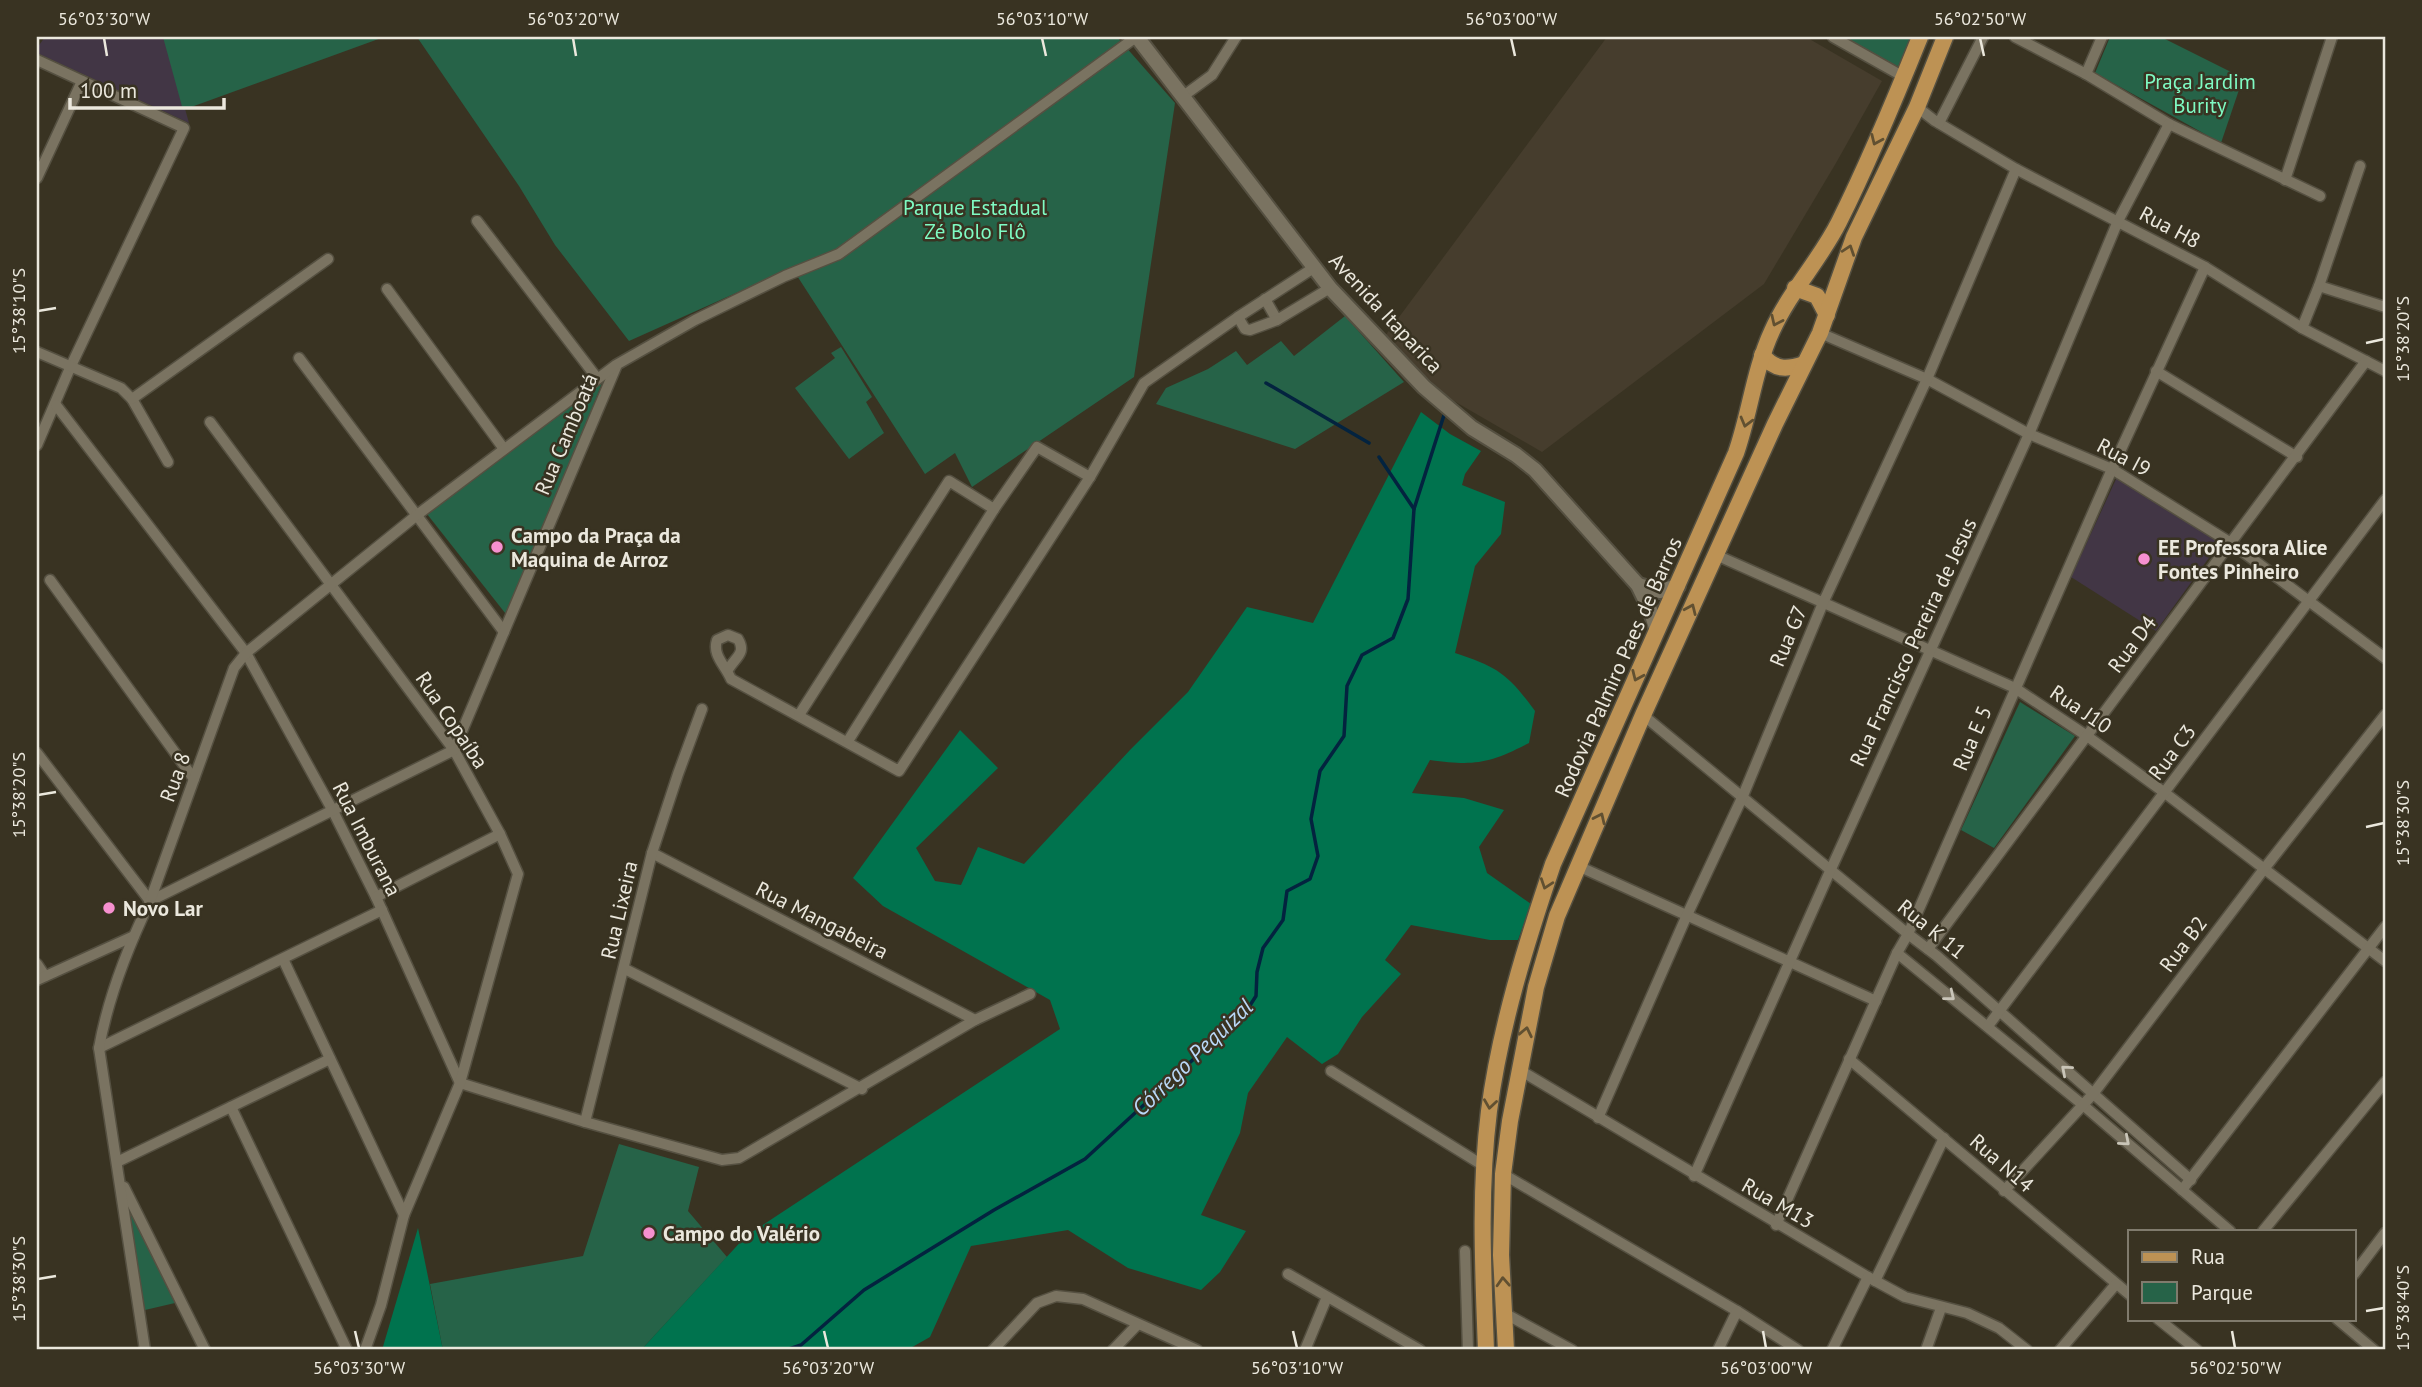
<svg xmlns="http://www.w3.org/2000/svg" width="2422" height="1387" viewBox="0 0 2422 1387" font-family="'PT Sans',sans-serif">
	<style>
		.industrial { fill: #463d2d }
		.education { fill: #423645 }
		.green { fill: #266348 }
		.forest { fill: #00734e }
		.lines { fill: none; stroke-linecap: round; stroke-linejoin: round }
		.stream { stroke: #03233f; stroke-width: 3.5 }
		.street-casing { stroke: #555041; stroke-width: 13 }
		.secondary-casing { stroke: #555041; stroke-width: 18 }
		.primary-casing { stroke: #555041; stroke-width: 19 }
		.street { stroke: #7a7361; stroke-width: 10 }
		.secondary { stroke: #7a7361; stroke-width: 14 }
		.primary { stroke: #bd9254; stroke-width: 16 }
		.oneway { stroke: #615031 }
		.oneway2 { stroke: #c9c5b8 }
		.ticks { fill: none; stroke: #ebe8dd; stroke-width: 2.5 }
		.poi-dot { fill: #f690cf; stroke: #393322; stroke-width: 2.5 }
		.labels { text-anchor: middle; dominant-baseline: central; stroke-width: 5; stroke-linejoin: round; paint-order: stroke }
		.park-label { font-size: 21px; fill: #7ffbc3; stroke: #393322 }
		.street-label { font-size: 21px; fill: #ebe8dd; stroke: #393322 }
		.poi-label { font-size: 21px; font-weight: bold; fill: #ebe8dd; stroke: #393322; text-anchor: start }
		.water-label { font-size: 23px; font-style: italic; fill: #b9d8f8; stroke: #393322 }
		.neatline { fill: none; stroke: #ebe8dd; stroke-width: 2.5 }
		.ticks-label { font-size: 18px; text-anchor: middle; fill: #ebe8dd }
	</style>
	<rect width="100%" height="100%" fill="#393322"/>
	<polygon class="industrial" points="1607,37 1806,37 1882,81 1836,163 1764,284 1542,452 1447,397 1385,336"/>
	<g class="education">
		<polygon points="45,37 165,37 189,123 37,53 37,48"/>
		<polygon points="2117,477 2221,541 2156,631 2071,577"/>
	</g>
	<g class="green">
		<polygon points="163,37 384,37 183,110"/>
		<polygon points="417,37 1117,37 1175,103 1134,377 972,487 955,453 925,474 792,268 629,341 555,245 519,186"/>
		<polygon points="1844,37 1916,37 1902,67 1899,67"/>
		<polygon points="2110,37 2161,37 2243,78 2221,143 2095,73"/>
		<polygon points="1345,316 1404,382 1295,449 1156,404 1166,388 1208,369 1236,351 1247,365 1281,341 1294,356"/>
		<polygon points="841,347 872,397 866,402 884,433 849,459 795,388 835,358 831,353"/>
		<polygon points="604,378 509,618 427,514"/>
		<polygon points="2020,702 2075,736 1994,848 1961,830"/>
		<polygon points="619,1144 699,1167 688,1211 727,1257 641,1350 443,1350 430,1284 583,1256"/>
		<polygon points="128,1206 175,1303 145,1310"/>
	</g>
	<g class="forest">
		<path d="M1421,412L1450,434L1481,451L1465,474L1462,485L1505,502L1501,534L1475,566L1455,653C1498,667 1508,674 1535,711L1529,743C1489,764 1474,766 1430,760L1412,793L1464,798L1504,810L1479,847L1487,873L1531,904L1518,940H1490L1411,925L1385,960L1401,974L1362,1017L1338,1054L1322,1064L1287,1037L1248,1093L1240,1133L1201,1215L1246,1231L1220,1272L1201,1290L1128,1268L1068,1230L971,1246L930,1337L907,1350H641L746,1236L1060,1029L1050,1000L883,906L853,878L960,730L998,768L916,848L935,881L961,885L978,847L1024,864L1130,750L1188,692L1247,607L1313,623Z"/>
		<polygon points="418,1228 443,1350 382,1350"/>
	</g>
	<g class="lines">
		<g class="stream">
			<polyline points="1266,383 1369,443"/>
			<polyline points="1379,457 1414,509"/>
			<polyline points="786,1350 801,1345 864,1290 994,1210 1085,1159 1247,1010 1256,996 1257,972 1263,948 1283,920 1287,891 1310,879 1318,856 1311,819 1320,771 1344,736 1347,686 1362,655 1393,638 1408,599 1414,509 1445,412"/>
		</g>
		<g class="street-casing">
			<g id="street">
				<polyline points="1833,37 1904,77"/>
				<polyline points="2015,37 2086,74 2169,124 2320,196"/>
				<polyline points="37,60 184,128 70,368 37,445"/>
				<polyline points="2086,74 2102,37"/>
				<polyline points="1182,97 1212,75 1236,37"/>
				<polyline points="1917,107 1935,121 2016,169 2205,267 2302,328 2385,371"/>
				<polyline points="1939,123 1983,37"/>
				<polyline points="37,178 82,81"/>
				<polyline points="2285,180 2332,37"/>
				<polyline points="477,221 597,378"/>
				<polyline points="2319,286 2382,306"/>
				<polyline points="387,289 504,449"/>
				<polyline points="1265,299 1277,320 1330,288"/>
				<polyline points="1238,317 1245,329 1250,330 1277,320"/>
				<polyline points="2302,328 2319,286 2360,166"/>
				<polyline points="1820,333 1927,379 2029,434 2112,469 2231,543 2385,658"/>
				<polyline points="37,352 121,388 132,399 168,462"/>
				<polyline points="299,358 504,632"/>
				<polyline points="2156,371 2297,457"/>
				<polyline points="132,399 328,259"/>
				<polyline points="56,405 246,653 333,811 376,897 460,1083 585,1122 722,1160 739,1158 975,1020 1030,994"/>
				<polyline points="210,422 454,750 500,834 518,874 460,1083 404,1215 381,1305 365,1350"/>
				<polyline points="1716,555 2015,688 2087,736 2165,793 2385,961"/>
				<polyline points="50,580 194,779"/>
				<path d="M728,670C734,658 747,654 738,639L728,635L717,640C712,655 725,665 731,679L899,771L1090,477L1144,383L1238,317L1315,267"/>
				<polyline points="799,715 949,481 994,509"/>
				<polyline points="1643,715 1908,934 1937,956 2191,1180"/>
				<polyline points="848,741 994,509 1037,447 1090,477"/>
				<polyline points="454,750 616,367"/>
				<polyline points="37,753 150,901 454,750"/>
				<polyline points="652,853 975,1020"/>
				<polyline points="1578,866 1876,1001"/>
				<polyline points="376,897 500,834"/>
				<polyline points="1928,949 2366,361"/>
				<polyline points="1897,953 2083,1105 2230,1231"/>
				<polyline points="283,959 404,1215"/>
				<polyline points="37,964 45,976"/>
				<polyline points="625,969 862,1089"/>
				<polyline points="37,980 134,936"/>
				<polyline points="1988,1026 2385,500"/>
				<polyline points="99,1048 382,910"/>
				<polyline points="1849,1059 2130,1295"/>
				<polyline points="1518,1069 1868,1277 1905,1297 1967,1313 1999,1328 2027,1350"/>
				<polyline points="1331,1071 1484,1166"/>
				<polyline points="231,1107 347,1350"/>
				<polyline points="1598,1118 1687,915 1742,798 1823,603 1927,379 2016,169"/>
				<polyline points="585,1122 652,853 678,774 702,709"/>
				<polyline points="117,1162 330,1059"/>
				<polyline points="1503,1174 1737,1311 1798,1350"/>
				<polyline points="1694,1176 1831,869 2029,434 2118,221 2169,124"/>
				<polyline points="124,1187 205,1350"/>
				<polyline points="2182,1190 2385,927"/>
				<polyline points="2004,1191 2093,1094 2264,869 2385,715"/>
				<polyline points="1776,1225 1897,953 1908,934 2112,469 2205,267"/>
				<polyline points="2263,1231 2385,1082"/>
				<polyline points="1465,1251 1468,1350"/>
				<polyline points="1288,1274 1420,1350"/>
				<polyline points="2354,1274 2385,1233"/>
				<polyline points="1875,1281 1944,1138"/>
				<polyline points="1504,1313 1572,1350"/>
				<polyline points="2158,1319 2197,1350"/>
				<polyline points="2337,1319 2374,1350"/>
				<path d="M145,1350L99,1048C108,997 128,947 150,901L234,668L246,653L417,515L616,365L695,320L785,276L839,254L1136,37"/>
				<polyline points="993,1350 1037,1303 1056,1296 1083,1299 1197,1350"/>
				<polyline points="1113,1350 1137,1325"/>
				<polyline points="1305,1350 1327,1297"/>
				<polyline points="1718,1350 1737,1311"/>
				<polyline points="1832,1350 1868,1277"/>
				<polyline points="1926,1350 1941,1308"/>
				<polyline points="2060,1350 2116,1284"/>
			</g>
		</g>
		<g class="secondary-casing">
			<g id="secondary">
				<polyline points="1137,37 1330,288 1424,387 1472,428 1516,455 1535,470 1638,585 1651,612 1657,631"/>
				<polyline points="1638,585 1660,591 1678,586"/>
			</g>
		</g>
		<g class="primary-casing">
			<g id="primary">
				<polyline points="1795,288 1817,296 1827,315"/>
				<path d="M1762,355C1775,370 1786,370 1804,364"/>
				<path d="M1486,1350C1483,1270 1479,1191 1489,1111C1500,1027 1526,944 1553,864L1736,453C1750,413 1754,370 1772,331C1790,291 1820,260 1839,222C1869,162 1895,99 1920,37"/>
				<polyline points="1506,1350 1501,1255 1503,1174 1510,1121 1536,987 1557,916 1643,715 1775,424 1820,333 1854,237 1917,107 1945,37"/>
			</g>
		</g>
		<use href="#street" class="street"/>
		<use href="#secondary" class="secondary"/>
		<use href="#primary" class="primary"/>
	</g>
	<defs><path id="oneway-chevron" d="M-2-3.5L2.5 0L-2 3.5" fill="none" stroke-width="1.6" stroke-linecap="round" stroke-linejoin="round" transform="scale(1.75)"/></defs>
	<g class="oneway">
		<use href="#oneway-chevron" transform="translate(1876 140) rotate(114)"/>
		<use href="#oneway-chevron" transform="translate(1849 250) rotate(-71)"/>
		<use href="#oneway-chevron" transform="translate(1776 321) rotate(115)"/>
		<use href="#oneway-chevron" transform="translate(1746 422) rotate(105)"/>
		<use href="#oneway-chevron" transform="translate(1691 609) rotate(-66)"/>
		<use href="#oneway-chevron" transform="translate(1637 676) rotate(114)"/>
		<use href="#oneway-chevron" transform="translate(1600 818) rotate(-65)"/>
		<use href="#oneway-chevron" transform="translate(1546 884) rotate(109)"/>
		<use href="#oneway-chevron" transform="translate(1526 1032) rotate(-78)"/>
		<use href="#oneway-chevron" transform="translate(1490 1104) rotate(98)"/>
		<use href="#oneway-chevron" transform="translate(1503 1282) rotate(-93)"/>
	</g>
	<g class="oneway2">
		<use href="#oneway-chevron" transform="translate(1950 996) rotate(39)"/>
		<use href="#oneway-chevron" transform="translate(2066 1070) rotate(-139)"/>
		<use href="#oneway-chevron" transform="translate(2125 1141) rotate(41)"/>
	</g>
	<path class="ticks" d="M104,38L107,56M573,38L576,56M1042,38L1046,56M1511,38L1515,56M1980,38L1984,56M38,311L56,308M2366,343L2384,339M38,795L56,792M2366,827L2384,823M38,1279L56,1276M2366,1311L2384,1308M355,1331L359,1348M824,1331L828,1348M1293,1331L1297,1348M1763,1331L1766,1348M2232,1331L2235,1348"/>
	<g class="poi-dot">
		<circle cx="497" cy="547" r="7"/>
		<circle cx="2144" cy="559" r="7"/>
		<circle cx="109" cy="908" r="7"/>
		<circle cx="649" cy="1233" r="7"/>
	</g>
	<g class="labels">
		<g class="park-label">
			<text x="2200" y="81">Praça Jardim<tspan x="2200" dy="24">Burity</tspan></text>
			<text x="975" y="207">Parque Estadual<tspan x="975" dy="24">Zé Bolo Flô</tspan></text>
		</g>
		<g class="street-label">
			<text transform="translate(2170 227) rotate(28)">Rua H8</text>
			<text transform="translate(1386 313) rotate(47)">Avenida Itaparica</text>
			<text transform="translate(566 434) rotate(-67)">Rua Camboatá</text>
			<text transform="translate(2124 457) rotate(28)">Rua I9</text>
			<text transform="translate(1788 636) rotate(-67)">Rua G7</text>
			<text transform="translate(1913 642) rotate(-65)">Rua Francisco Pereira de Jesus</text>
			<text transform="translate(2132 644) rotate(-53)">Rua D4</text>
			<text transform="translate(1618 667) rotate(-66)">Rodovia Palmiro Paes de Barros</text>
			<text transform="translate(2081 709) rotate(34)">Rua J10</text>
			<text transform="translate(452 720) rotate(56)">Rua Copaíba</text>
			<text transform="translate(1972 738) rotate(-67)">Rua E 5</text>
			<text transform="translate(2172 752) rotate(-53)">Rua C3</text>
			<text transform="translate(175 777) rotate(-70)">Rua 8</text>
			<text transform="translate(367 839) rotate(63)">Rua Imburana</text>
			<text transform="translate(619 910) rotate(-77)">Rua Lixeira</text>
			<text transform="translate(822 920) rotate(27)">Rua Mangabeira</text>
			<text transform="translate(1932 929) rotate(39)">Rua K 11</text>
			<text transform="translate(2183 944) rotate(-53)">Rua B2</text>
			<text transform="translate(2002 1163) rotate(41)">Rua N14</text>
			<text transform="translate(1778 1203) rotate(30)">Rua M13</text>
		</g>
		<g class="poi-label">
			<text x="511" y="535">Campo da Praça da<tspan x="511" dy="24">Maquina de Arroz</tspan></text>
			<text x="2158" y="547">EE Professora Alice<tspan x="2158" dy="24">Fontes Pinheiro</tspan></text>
			<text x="123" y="908">Novo Lar</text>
			<text x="663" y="1233">Campo do Valério</text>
		</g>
		<g class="water-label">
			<text transform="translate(1192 1057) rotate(-44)">Córrego Pequizal</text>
		</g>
	</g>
	<rect width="2422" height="1387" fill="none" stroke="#393322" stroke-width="77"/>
	<rect x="2128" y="1230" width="228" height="91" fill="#393322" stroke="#807b6d" stroke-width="2"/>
	<rect x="2142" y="1252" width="35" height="10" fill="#bd9254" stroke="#807b6d" stroke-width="2"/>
	<text x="2191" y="1264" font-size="21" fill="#ebe8dd">Rua</text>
	<rect x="2142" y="1282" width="35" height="21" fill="#266348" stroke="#807b6d" stroke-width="2"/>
	<text x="2191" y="1300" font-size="21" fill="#ebe8dd">Parque</text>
	<path d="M70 98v10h154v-10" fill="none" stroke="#ebe8dd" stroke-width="3.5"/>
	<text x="80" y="98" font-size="21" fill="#ebe8dd" stroke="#393322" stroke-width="5" paint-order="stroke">100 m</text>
	<rect x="38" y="38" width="2346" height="1310" class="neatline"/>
	<g class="ticks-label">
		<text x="104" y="25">56°03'30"W</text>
		<text x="573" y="25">56°03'20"W</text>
		<text x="1042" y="25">56°03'10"W</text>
		<text x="1511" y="25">56°03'00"W</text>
		<text x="1980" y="25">56°02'50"W</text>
		<text transform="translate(19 311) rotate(-90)" y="6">15°38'10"S</text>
		<text transform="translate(2403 339) rotate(-90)" y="6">15°38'20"S</text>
		<text transform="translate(19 795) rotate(-90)" y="6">15°38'20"S</text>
		<text transform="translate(2403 823) rotate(-90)" y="6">15°38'30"S</text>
		<text transform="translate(19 1279) rotate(-90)" y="6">15°38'30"S</text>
		<text transform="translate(2403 1308) rotate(-90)" y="6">15°38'40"S</text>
		<text x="359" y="1374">56°03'30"W</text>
		<text x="828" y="1374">56°03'20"W</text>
		<text x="1297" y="1374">56°03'10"W</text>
		<text x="1766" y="1374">56°03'00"W</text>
		<text x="2235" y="1374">56°02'50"W</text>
	</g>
</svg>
